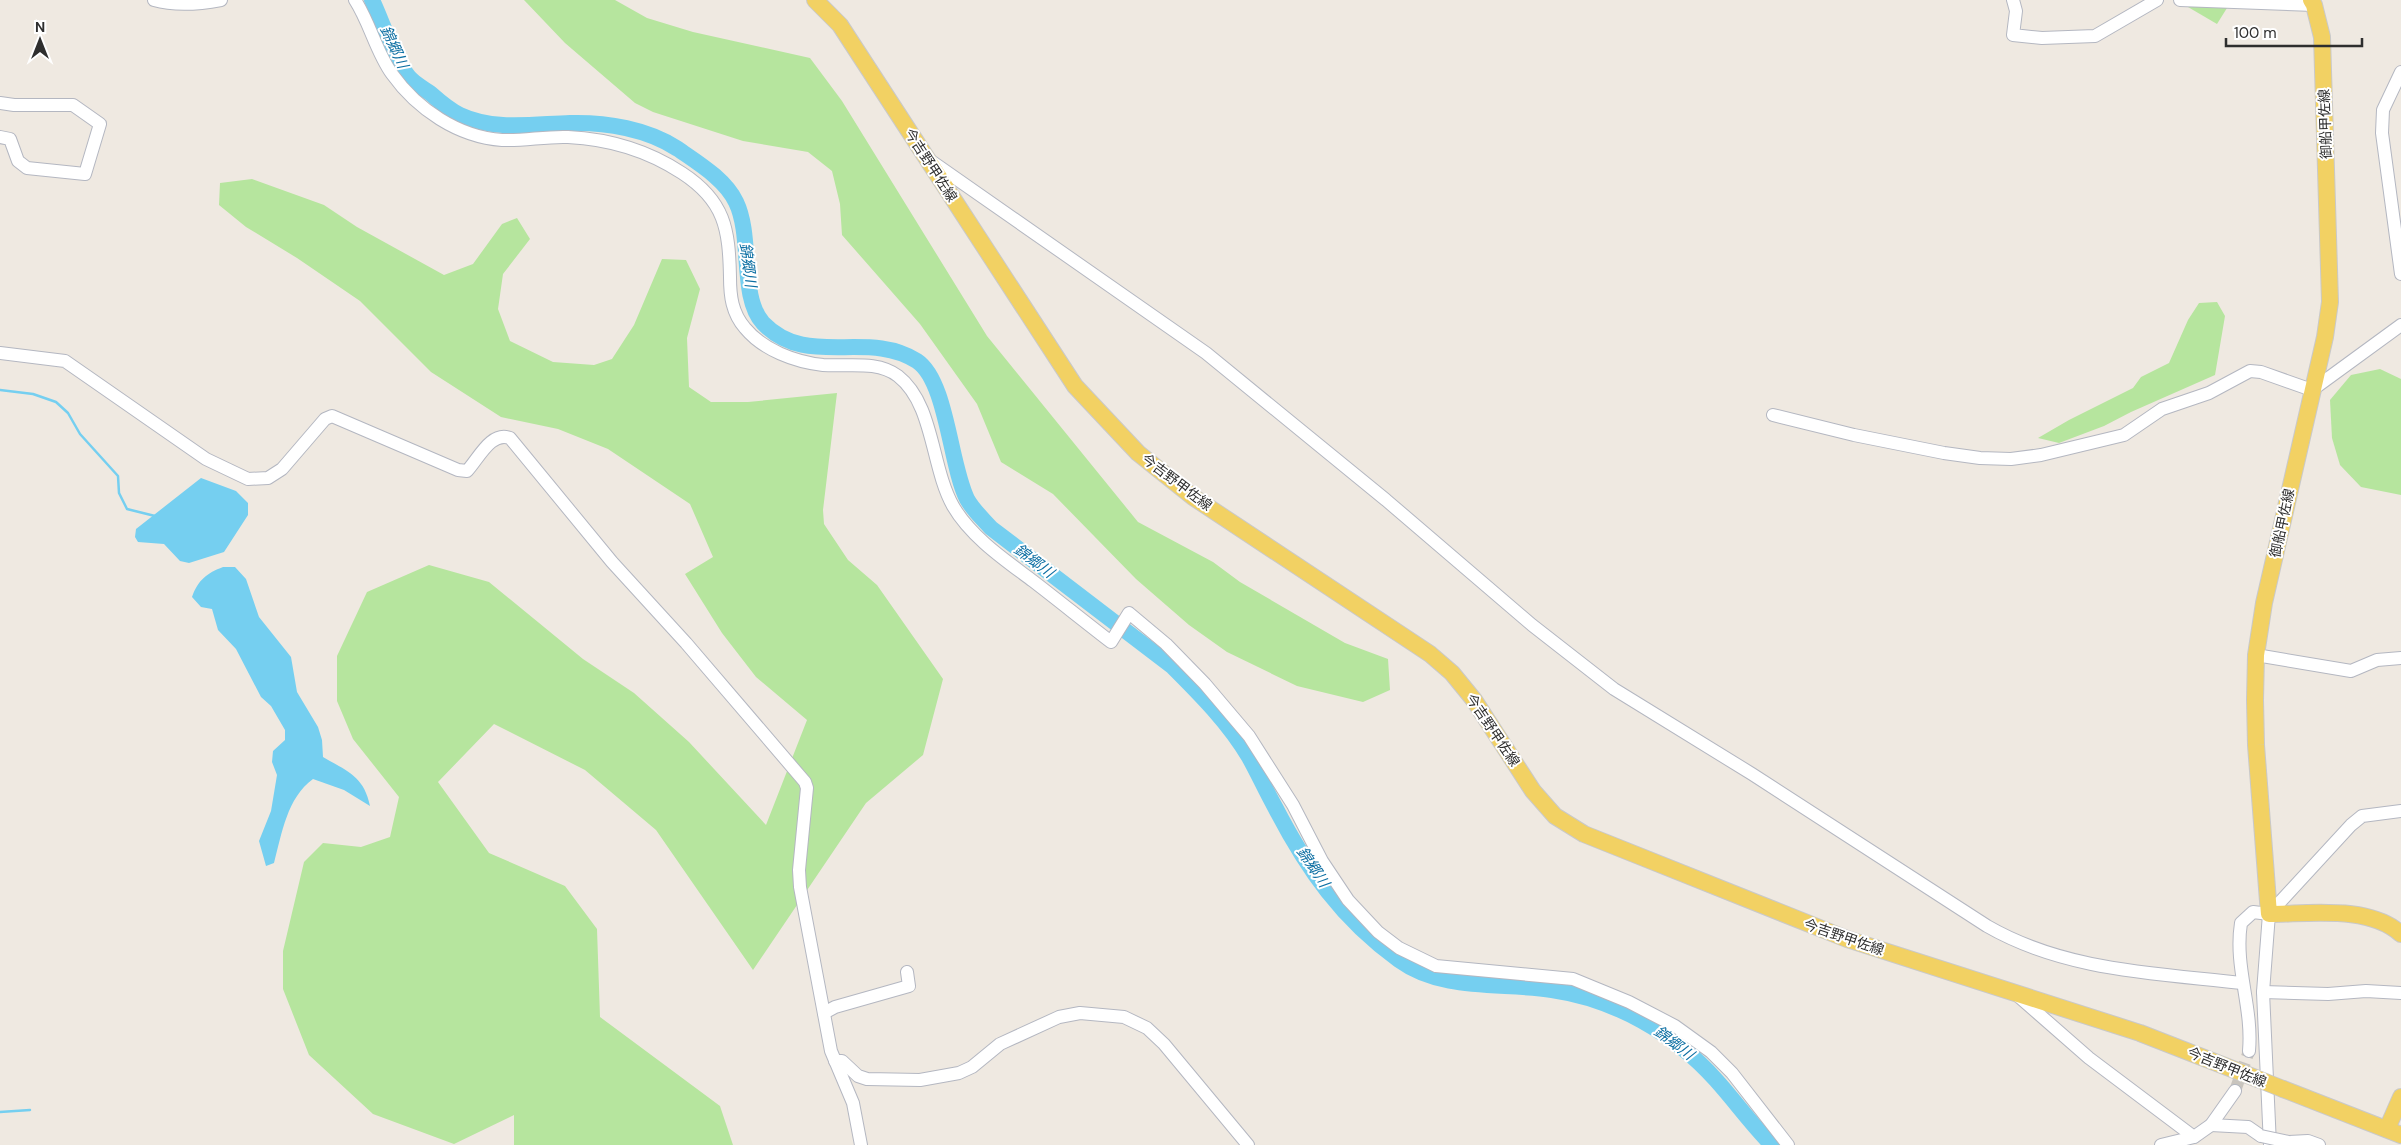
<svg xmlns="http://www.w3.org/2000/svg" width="2401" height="1145" viewBox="0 0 2401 1145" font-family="'DM Sans','Noto Sans JP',sans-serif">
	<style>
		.green { fill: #b6e59e }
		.water { fill: #75cff0 }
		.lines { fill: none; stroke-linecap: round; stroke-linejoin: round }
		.stream { stroke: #75cff0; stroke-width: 2.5 }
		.river { stroke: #75cff0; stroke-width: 16 }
		.minor-tunnel { stroke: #c8c4bd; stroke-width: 12; stroke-dasharray: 12 6; stroke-linecap: butt }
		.minor-casing { stroke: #b4b7c1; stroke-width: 14 }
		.major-casing { stroke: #c9c9c9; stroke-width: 18 }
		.minor { stroke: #fff; stroke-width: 12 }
		.major { stroke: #f2d163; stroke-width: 16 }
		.minor-bridge-casing { stroke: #b4b7c1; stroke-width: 14; stroke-linecap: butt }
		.major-bridge-casing { stroke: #c9c9c9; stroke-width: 18; stroke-linecap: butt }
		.minor-bridge { stroke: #fff; stroke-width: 12 }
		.major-bridge { stroke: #f2d163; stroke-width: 16 }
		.labels { text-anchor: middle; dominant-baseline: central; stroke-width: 4; stroke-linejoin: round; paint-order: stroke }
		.street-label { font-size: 14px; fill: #2e2e2e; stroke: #fff }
		.water-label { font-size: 15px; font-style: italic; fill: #0d6fa3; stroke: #fff }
	</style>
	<rect width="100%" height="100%" fill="#efe9e1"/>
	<g class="green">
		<polygon points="524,0 615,0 647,18 693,32 810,58 842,101 987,336 1138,522 1213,562 1240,582 1345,643 1388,659 1390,690 1363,702 1297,686 1227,652 1189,625 1136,579 1053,494 1001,462 977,404 920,324 842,235 840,204 832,171 808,152 743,141 653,112 635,103 565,43"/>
		<polygon points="2176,0 2232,0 2217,24"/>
		<polygon points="252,179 324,205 357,227 444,275 473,264 502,224 517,218 530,239 503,274 498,309 510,341 553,362 594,365 612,359 634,325 662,259 686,260 700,289 687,338 689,387 711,402 748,402 837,393 823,510 824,524 848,560 877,585 943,679 923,755 866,803 753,970 656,830 585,770 494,724 438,782 489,853 565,886 597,929 600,1017 720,1106 733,1145 514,1145 514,1115 454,1144 373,1114 309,1055 283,989 283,951 304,862 323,843 361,847 390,837 399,797 353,739 337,701 337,656 367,592 429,565 489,582 583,659 634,693 689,742 766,825 807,720 756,677 722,633 685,574 713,557 690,504 608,449 558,429 501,417 431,372 360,301 297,258 246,227 219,205 220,183"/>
		<polygon points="2217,302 2225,316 2215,375 2131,412 2104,426 2059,443 2038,438 2069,420 2133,388 2141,377 2169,363 2188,320 2199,303"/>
		<polygon points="2380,369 2401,379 2401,495 2361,487 2340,465 2332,438 2330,400 2351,375"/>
	</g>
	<g class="water">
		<polygon points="201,478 236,491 248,503 248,515 224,552 189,563 180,561 164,544 138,542 135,537 136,529"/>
		<path d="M223,567H235L246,579L259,617L291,657L297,692L318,727L322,740L323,757C347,771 364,776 370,806L344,790L313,779C287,798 282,833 274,863L266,866L259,841L271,811L277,775L272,762L273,751L285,740V730L271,706L261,697L236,649L218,630L212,609L201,607L192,597C198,580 207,573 223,567Z"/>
	</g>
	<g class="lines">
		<g class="stream">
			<polyline points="0,390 33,394 56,402 68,413 80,434 118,476 119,493 127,509 155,516"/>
			<polyline points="0,1112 30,1110"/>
		</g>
		<path class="river" d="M372,0C382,21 394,58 408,76C413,83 423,88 430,93C439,101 449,110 460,115C494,131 534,124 570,123C606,122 648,129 678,149C698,163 725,179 736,202C753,237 739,296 763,323C807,369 867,329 917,361C947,381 950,465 967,499C973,510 983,519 991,528L1173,667C1200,694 1229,723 1249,757C1258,773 1266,791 1275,807C1307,869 1342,919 1399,960C1443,992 1502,982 1552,990C1615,999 1674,1033 1716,1080C1735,1101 1752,1125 1772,1145"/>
		<polyline class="minor-tunnel" points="2235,1091 2249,1051"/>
		<g class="minor-casing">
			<g id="minor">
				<path d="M154,0C175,6 200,4 221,0"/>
				<path d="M355,0C370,23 376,52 392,74C417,109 458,137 502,140C524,141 546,136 568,137C609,139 647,150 682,173C725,201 729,229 730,277C730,296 732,313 745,328C763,350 795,362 823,365C847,367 877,360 898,376C934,404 931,467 953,506C971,537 1005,560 1033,581C1059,601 1085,622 1111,642L1129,613L1166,644L1205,684L1249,736L1293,805L1322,861L1348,900L1378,932L1399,948L1436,966L1573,979L1629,1002L1675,1026L1711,1052L1732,1073L1788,1145"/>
				<polyline points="2013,0 2016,11 2013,35 2042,38 2095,36 2157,0"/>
				<polyline points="2180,0 2314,5"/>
				<polyline points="2401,72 2383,110 2382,133 2401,274"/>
				<polyline points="0,103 14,105 73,105 100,124 85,174 27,168 18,161 10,139 0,137"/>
				<path d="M931,161L1206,353L1386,500L1532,625L1614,689L1752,774L1987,926C2065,971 2154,973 2242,983"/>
				<path d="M0,353L65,361L206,459L248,479L268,478L282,469L325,419L332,416L458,470L467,471C479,458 491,431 510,438L612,562L686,643L805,782L807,788L799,870L800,887L831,1051L853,1103L861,1145"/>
				<polyline points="1773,415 1854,435 1944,453 1980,458 2011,459 2041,455 2124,435 2162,409 2209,393 2250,371 2261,372 2312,390 2401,325"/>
				<polyline points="2256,655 2351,671 2377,660 2401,658"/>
				<polyline points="2269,914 2263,992 2270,1145"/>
				<polyline points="2269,914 2351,825 2362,816 2401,811"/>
				<polyline points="2263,992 2328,994 2366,991 2401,993"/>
				<polyline points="2017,995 2089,1058 2194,1137"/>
				<polyline points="824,1013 835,1007 909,986 907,972"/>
				<path d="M2249,1051C2253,1007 2234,967 2241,923L2253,912L2269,914"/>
				<polyline points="835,1061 842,1061 858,1076 867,1079 920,1080 959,1073 972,1067 1000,1044 1059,1017 1080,1013 1124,1017 1147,1028 1164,1044 1248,1145"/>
				<polyline points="2211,1125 2248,1127 2261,1136"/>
				<polyline points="2289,1142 2308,1141 2319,1145"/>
				<polyline points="2161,1145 2194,1137 2211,1125 2235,1091"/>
			</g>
		</g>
		<g class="major-casing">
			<g id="major">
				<polyline points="815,0 840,25 1075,386 1138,453 1193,497 1430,654 1452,673 1474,700 1533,791 1555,816 1584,834 1847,939 2140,1033 2258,1079"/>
				<path d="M2311,0L2314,5L2322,37L2330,302L2325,337L2264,603L2256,655L2255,700L2256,745L2269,914C2310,914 2369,905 2401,934"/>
				<polyline points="2283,1089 2401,1135"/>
				<polyline points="2387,1129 2401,1097"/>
			</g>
		</g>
		<use href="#minor" class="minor"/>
		<use href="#major" class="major"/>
		<g class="minor-bridge-casing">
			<polyline id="minor-bridge" points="2261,1136 2289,1142"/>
		</g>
		<g class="major-bridge-casing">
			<polyline id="major-bridge" points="2258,1079 2283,1089"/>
		</g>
		<use href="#minor-bridge" class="minor-bridge"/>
		<use href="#major-bridge" class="major-bridge"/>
	</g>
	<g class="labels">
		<g class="street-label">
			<text transform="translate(2325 124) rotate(-92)">御船甲佐線</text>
			<text transform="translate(931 165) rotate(57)">今吉野甲佐線</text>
			<text transform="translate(1177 482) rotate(37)">今吉野甲佐線</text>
			<text transform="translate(2282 523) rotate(-78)">御船甲佐線</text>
			<text transform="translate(1493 730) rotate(56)">今吉野甲佐線</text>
			<text transform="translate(1844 937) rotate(19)">今吉野甲佐線</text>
			<text transform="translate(2227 1067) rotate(22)">今吉野甲佐線</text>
		</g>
		<g class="water-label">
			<text transform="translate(394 47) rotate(65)">錦郷川</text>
			<text transform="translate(748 265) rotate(82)">錦郷川</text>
			<text transform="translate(1034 561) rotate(37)">錦郷川</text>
			<text transform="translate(1313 867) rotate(56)">錦郷川</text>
			<text transform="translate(1674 1043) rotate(37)">錦郷川</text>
		</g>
	</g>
	<g transform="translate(40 40)" stroke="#ffffff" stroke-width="4" paint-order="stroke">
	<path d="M0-4L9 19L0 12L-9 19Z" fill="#2e2e2e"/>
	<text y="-8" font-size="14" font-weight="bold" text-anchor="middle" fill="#2e2e2e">N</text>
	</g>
	<path d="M2226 38v8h136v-8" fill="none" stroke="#2e2e2e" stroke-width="2.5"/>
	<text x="2234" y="38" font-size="15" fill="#2e2e2e" stroke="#ffffff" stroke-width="4" paint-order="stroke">100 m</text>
</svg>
